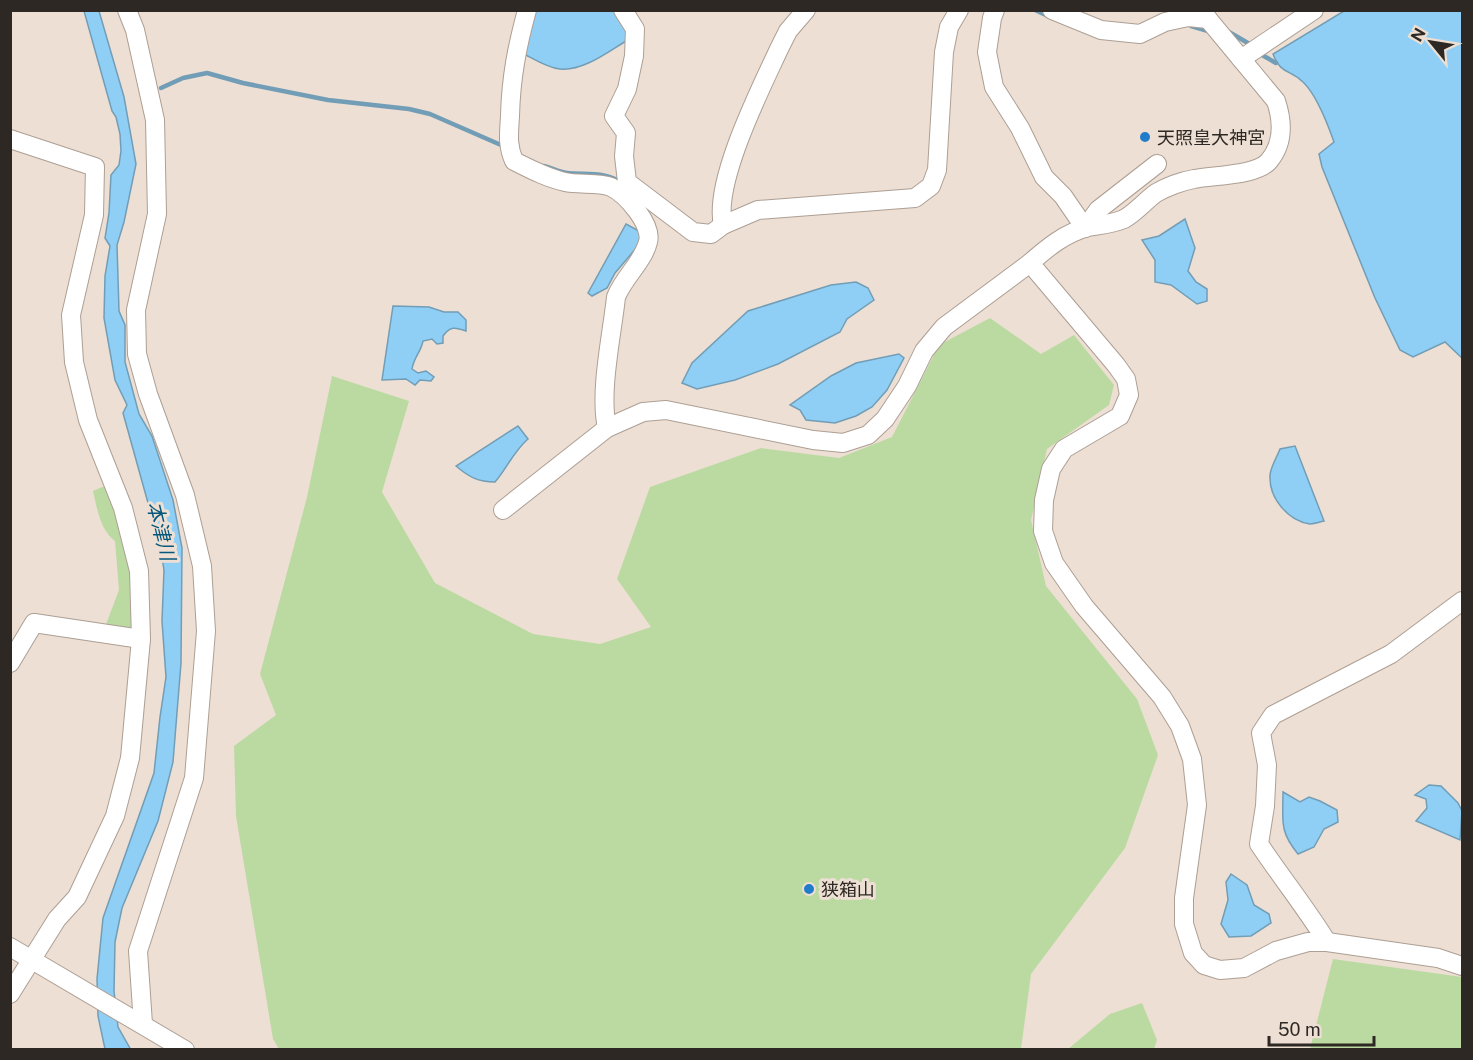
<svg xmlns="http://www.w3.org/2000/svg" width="1473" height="1060" viewBox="0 0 1473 1060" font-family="'Public Sans','Noto Sans JP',sans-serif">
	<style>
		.green { fill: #bbdaa2 }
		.water { fill: #90cff5; stroke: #729db6; stroke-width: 1.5 }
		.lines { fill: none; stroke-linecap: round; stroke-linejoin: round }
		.stream { stroke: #729db6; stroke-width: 4.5 }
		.minor-casing { stroke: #ad9f94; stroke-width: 20 }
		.minor { stroke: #fff; stroke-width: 18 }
		.poi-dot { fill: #217dca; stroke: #eddfd3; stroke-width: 2 }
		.labels { text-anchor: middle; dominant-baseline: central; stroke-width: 6; stroke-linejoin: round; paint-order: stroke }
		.poi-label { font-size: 18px; fill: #2d2823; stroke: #eddfd3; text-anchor: start }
		.water-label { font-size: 20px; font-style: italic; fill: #05587c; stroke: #eddfd3 }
	</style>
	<rect width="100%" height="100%" fill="#eddfd3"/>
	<g class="green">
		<polygon points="990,318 1041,354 1074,335 1114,385 1109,405 1047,449 1031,520 1046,586 1137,699 1158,755 1125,848 1031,974 1021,1049 279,1049 273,1039 236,816 234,746 276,715 260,674 307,497 332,376 409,401 382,492 435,583 533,634 600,644 651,627 617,579 650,487 761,448 839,458 892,437 939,345"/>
		<path d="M109,484L132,553L138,635L105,627L119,590L115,541C100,530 97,508 93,491Z"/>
		<polygon points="1333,959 1462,977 1462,1049 1310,1049"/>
		<polygon points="1142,1003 1157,1040 1154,1049 1068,1049 1110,1014"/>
	</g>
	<g class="water">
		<polygon points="84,11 99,11 124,97 136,164 124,222 117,245 119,311 125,325 125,362 139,414 152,436 173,500 182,548 181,663 173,762 158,821 122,908 115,942 114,991 118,1027 131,1050 105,1049 98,1016 97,979 103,918 154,773 160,717 166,677 162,621 164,570 160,546 123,413 127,405 115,380 104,318 105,276 110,246 105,238 109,213 111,175 119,165 121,151 120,134 116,117 112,111"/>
		<path d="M536,11H614L627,32L626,41C606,53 583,71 560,69C548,68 534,59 524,54Z"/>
		<path d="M1344,11H1462V358L1445,342L1413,357L1400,350L1375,298L1322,167L1319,154L1334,142C1328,125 1316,94 1303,82C1290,69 1281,75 1273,54Z"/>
		<polygon points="1185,219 1195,248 1188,271 1196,282 1207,289 1207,301 1197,304 1171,285 1155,282 1155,260 1142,240 1159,236"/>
		<polygon points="626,224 639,231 642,236 638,246 615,273 607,288 592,296 588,293"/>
		<polygon points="856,282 868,288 874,300 847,319 840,332 778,364 735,380 697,389 682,383 692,363 748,311 831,285"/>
		<path d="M393,306L429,307L444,312H458L466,320V331C455,327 450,326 443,336V343L437,344L432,339L423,341C421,352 414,357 412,369L418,373L426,371L434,377L431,381L420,380L415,385L406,379L382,380Z"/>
		<polygon points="899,354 904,358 887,390 872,407 856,416 835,423 806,420 800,410 790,405 831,376 856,363"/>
		<path d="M518,426L528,439C514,451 507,468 495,482C478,482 469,477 456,466Z"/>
		<path d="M1295,446L1324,521C1320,522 1314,524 1310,524C1288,521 1269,498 1270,476C1270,468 1277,457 1280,449Z"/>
		<polygon points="1429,785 1441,786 1458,803 1462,811 1460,840 1416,821 1427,808 1426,799 1415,795"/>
		<path d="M1283,792L1300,802L1309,797L1320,801L1337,810L1338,822L1324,829L1314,847L1298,854C1279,831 1283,821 1283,792Z"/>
		<polygon points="1231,874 1247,885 1254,905 1269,914 1271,923 1251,936 1229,937 1221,924 1228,900 1226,882"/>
	</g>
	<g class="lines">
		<g class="stream">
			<polyline points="1035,10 1048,16"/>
			<polyline points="1191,26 1208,31"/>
			<polyline points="1229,32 1253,46"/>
			<polyline points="1262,55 1276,63"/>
			<polyline points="161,88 183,78 207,73 243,83 328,100 409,109 430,114 501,145"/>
			<path d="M544,166C552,168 559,172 567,173C584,175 609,171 622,184"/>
		</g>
		<g class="minor-casing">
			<g id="minor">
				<polyline points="127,10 135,30 155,120 157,214 136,310 137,354 148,394 185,495 202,566 206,631 194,778 138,951 143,1024"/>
				<path d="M527,10C517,47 511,77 510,116C509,133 507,145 514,161C530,169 547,178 565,182C578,185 600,182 611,187C626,194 653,225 648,242C643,262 624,277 616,297C612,335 599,392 607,428"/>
				<polyline points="623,10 635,29 634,56 627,89 614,116 626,133 624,156 627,182 693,232 711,234 723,225 758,210 915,198 931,186 937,170 944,52 949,27 959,10"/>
				<polyline points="995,10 992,18 987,52 994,87 1020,128 1044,177 1063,196 1085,228 1098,210 1157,164"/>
				<polyline points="1052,10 1101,30 1140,34 1165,22 1188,17 1208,19 1203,10"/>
				<path d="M1208,19L1276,101C1283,122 1284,143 1269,161C1256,176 1213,175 1194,179C1182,181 1166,187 1156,193C1145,201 1135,213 1124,219C1113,224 1099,225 1088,227C1065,233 1047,248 1030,263L1116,365L1126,379L1129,395L1120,416L1064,449L1051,469L1044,500L1043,531L1054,563L1084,606L1162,697L1180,726L1192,759L1197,805L1184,898V924L1193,953L1204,965L1220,970L1244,968L1276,951L1308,942H1327L1438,958L1462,966"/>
				<polyline points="1241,59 1314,10"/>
				<polyline points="10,139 95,167 94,215 71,315 74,362 88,420 123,508 139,571 141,639 130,758 115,816 77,897 57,919 10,994"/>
				<path d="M723,225C713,183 760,90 779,49L788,31L806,10"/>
				<polyline points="503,510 607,428 643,412 666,410 813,440 843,443 868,435 885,419 907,386 924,351 944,327 1030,263"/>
				<polyline points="10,663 34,623 141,639"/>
				<path d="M1327,942C1306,908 1281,877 1259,844L1265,806L1267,765L1261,733L1273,715L1391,654L1462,601"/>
				<polyline points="10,947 185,1050"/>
			</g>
		</g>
		<use href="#minor" class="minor"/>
	</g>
	<g class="poi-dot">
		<circle cx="1145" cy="137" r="6"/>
		<circle cx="809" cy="889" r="6"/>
	</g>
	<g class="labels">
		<g class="poi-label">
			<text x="1157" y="137">天照皇大神宮</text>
			<text x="821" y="889">狭箱山</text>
		</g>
		<g class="water-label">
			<text transform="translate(161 531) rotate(76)">本津川</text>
		</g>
	</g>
	<rect width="1473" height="1060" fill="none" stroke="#2d2823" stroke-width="24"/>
	<g transform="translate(1431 42) rotate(300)" stroke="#eddfd3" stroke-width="4.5" paint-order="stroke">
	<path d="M0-4.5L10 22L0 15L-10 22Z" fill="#2d2823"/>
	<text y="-9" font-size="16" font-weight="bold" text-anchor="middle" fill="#2d2823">N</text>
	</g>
	<path d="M1269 1036v9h105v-9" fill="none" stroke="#2d2823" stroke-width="3"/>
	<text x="1278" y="1036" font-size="18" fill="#2d2823" stroke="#eddfd3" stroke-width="4.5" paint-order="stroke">50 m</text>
</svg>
